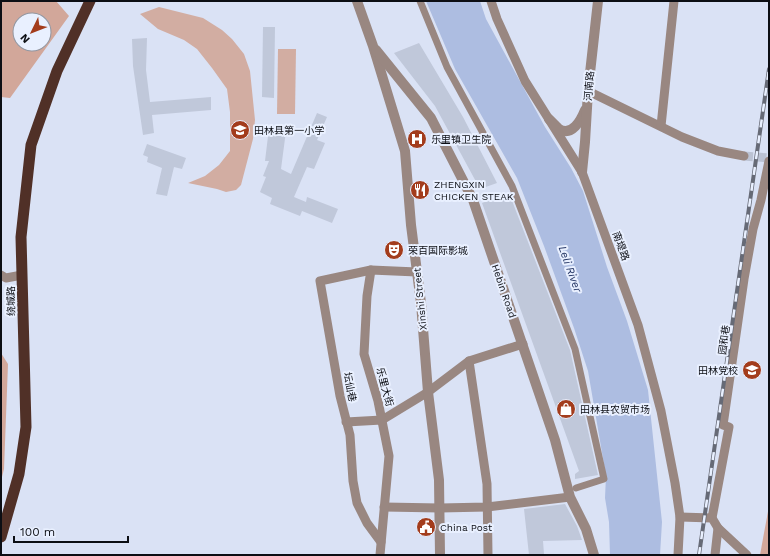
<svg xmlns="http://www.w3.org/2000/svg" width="770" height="556" viewBox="0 0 770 556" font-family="'Work Sans','Noto Sans SC',sans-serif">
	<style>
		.green { fill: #d2ada2 }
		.forest { fill: #d2a79a; fill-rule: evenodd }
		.water { fill: #adbde1 }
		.building { fill: #c0c8da }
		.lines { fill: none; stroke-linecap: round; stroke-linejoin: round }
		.minor-tunnel { stroke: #bbc2d3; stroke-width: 9; stroke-dasharray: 9 4.5; stroke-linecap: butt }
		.pedestrian { stroke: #998781; stroke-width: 7 }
		.minor { stroke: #998781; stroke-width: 9 }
		.tertiary { stroke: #998781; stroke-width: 10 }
		.trunk { stroke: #503027; stroke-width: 11 }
		.rail-casing { stroke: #666a76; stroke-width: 4 }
		.rail { stroke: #e9f0ff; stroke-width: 2.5; stroke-dasharray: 8; stroke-linecap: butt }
		.labels { text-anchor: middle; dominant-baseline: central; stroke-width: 4; stroke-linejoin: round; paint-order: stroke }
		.street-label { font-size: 10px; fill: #0c0e14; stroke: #e9f0ff }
		.poi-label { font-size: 10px; fill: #0c0e14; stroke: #e9f0ff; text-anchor: start }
		.water-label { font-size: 11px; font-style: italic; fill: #253665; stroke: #e9f0ff }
	</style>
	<rect width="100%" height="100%" fill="#dae2f5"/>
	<g class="green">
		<polygon points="159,7 203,18 222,30 232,39 244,54 250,71 255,120 253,139 241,185 236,190 226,192 217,189 188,183 205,176 219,165 230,151 230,112 227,89 212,68 197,49 184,40 158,29 140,14"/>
		<polygon points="278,49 296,49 295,114 277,114"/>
	</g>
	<g class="forest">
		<path d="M1,1H56L69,16L10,98L1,97ZM20,20H44V44H20Z"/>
		<polygon points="1,353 8,364 4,469 1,481"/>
		<polygon points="769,506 769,555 760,555"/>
	</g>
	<polygon class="water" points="426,1 480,1 486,19 545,127 571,168 583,191 607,267 627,321 648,390 662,522 660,555 610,555 609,522 605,498 606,476 588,371 574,328 544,246 517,178 455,69"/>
	<g class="building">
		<polygon points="263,27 275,27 274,98 262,97"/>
		<polygon points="147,38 146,70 150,102 211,97 211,110 152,115 154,133 143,135 133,66 132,39"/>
		<polygon points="419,43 463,117 497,183 480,189 435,106 394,53"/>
		<polygon points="317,113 327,117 317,140 325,143 314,169 307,167 294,197 306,202 307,197 338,209 332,223 302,211 300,216 270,204 272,198 260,192 266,177 263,176 269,161 265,161 269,128 286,131 281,169 291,174"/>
		<polygon points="147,144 186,158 182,169 174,167 167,196 156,194 162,168 147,162 148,157 143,155"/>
		<polygon points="509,193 570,350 598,475 575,479 575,474 579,471 482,203"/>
		<polygon points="565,504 577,526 582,540 543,541 544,554 529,555 524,509"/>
	</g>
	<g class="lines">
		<polyline class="minor-tunnel" points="744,156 769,158"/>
		<polyline class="pedestrian" points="420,1 447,67 512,186 575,349 604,479 576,488"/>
		<g class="minor">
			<polyline points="491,1 497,19 525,81 582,172 638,325 661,411 675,483 680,517 678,555"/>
			<polyline points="588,91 682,137 718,151 744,156"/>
			<polyline points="661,126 674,1"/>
			<polyline points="371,270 320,281 340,396 350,435 353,481 357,503 367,523 381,542"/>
			<polyline points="1,275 6,278 22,275"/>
			<polyline points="469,361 487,484 488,555"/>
			<polyline points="346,422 382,420 428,392 469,361 523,344"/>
			<polyline points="384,507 440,508 487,507 570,497"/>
			<polyline points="680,517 712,518 718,528 747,555"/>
			<polyline points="712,518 729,427 723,425 744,279 753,229 761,200 769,161"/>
			<polyline points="380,555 389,456 378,401 364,354 367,296 371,270 417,272"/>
			<polyline points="715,555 718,528"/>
		</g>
		<g class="tertiary">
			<polyline points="357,1 373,46 405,151 411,225 421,303 428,392 439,480 440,555"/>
			<polyline points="376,50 431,118 473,200 555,440 570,497 586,529 594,555"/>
			<path d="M549,119C552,122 556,126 559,129C572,137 581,120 585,110"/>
			<polyline points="582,172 585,142 588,91 598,1"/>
		</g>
		<polyline class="trunk" points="1,537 19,474 26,427 21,237 31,145 57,71 90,1"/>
		<g class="rail-casing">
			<polyline id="rail" points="699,555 769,69"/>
		</g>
		<use href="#rail" class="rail"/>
	</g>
	<defs>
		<g id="school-disc" transform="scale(1)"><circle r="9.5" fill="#a33c1c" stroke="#e9f0ff"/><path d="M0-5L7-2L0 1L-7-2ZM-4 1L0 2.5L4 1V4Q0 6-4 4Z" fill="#fff"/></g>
		<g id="hospital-disc" transform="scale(1)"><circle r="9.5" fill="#a33c1c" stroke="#e9f0ff"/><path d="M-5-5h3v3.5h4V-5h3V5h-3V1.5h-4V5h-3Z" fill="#fff"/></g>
		<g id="restaurant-disc" transform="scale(1)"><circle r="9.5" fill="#a33c1c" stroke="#e9f0ff"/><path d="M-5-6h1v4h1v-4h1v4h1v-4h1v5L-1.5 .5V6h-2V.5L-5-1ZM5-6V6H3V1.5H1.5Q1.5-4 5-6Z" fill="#fff"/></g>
		<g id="theatre-disc" transform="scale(1)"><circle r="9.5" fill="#a33c1c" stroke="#e9f0ff"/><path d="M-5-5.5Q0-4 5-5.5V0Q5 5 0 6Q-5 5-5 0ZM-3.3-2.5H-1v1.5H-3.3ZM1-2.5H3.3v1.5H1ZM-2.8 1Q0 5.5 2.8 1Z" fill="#fff"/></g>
		<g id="shop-disc" transform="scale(1)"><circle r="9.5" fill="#a33c1c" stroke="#e9f0ff"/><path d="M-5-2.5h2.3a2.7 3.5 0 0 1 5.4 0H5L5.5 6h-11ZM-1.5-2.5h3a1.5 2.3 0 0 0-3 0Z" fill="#fff"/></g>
		<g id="civic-disc" transform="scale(1)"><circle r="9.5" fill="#a33c1c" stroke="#e9f0ff"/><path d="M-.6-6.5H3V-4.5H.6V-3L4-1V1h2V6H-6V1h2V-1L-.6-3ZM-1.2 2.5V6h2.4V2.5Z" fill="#fff"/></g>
	</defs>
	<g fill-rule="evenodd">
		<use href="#school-disc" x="240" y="130"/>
		<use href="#hospital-disc" x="417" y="139"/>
		<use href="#restaurant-disc" x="420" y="190"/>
		<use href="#theatre-disc" x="394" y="250"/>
		<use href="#school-disc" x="752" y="370"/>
		<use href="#shop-disc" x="566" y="409"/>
		<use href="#civic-disc" x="426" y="527"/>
	</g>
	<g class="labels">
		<g class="street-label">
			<text transform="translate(589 86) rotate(-85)">河南路</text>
			<text transform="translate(621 246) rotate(70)">南堤路</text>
			<text transform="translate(504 291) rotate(71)">Hebin Road</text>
			<text transform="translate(420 299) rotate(-96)">Xinshi Street</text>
			<text transform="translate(11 301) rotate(-91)">绕城路</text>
			<text transform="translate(724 340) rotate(-82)">园和巷</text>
			<text transform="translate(350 387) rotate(79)">坛仙巷</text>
			<text transform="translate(385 387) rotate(75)">乐里大街</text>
		</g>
		<g class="poi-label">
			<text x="254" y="130">田林县第一小学</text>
			<text x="431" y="139">乐里镇卫生院</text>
			<text x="434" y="184">ZHENGXIN<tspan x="434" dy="12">CHICKEN STEAK</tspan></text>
			<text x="408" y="250">荣百国际影城</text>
			<text x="738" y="370" text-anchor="end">田林党校</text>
			<text x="580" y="409">田林县农贸市场</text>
			<text x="440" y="527">China Post</text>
		</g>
		<g class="water-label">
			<text transform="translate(570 269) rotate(70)">Leli River</text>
		</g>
	</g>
	<rect width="770" height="556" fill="none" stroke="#0c0e14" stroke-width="4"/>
	<g transform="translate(32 32) rotate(227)"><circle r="19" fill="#e9f0ff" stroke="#9196a1"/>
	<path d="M0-3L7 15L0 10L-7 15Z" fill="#a33c1c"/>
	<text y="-6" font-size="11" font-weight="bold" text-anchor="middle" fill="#0c0e14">N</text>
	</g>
	<path d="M14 536v6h114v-6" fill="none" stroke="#0c0e14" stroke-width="2"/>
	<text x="20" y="536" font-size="12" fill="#0c0e14" stroke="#e9f0ff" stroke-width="3" paint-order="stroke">100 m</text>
</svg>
